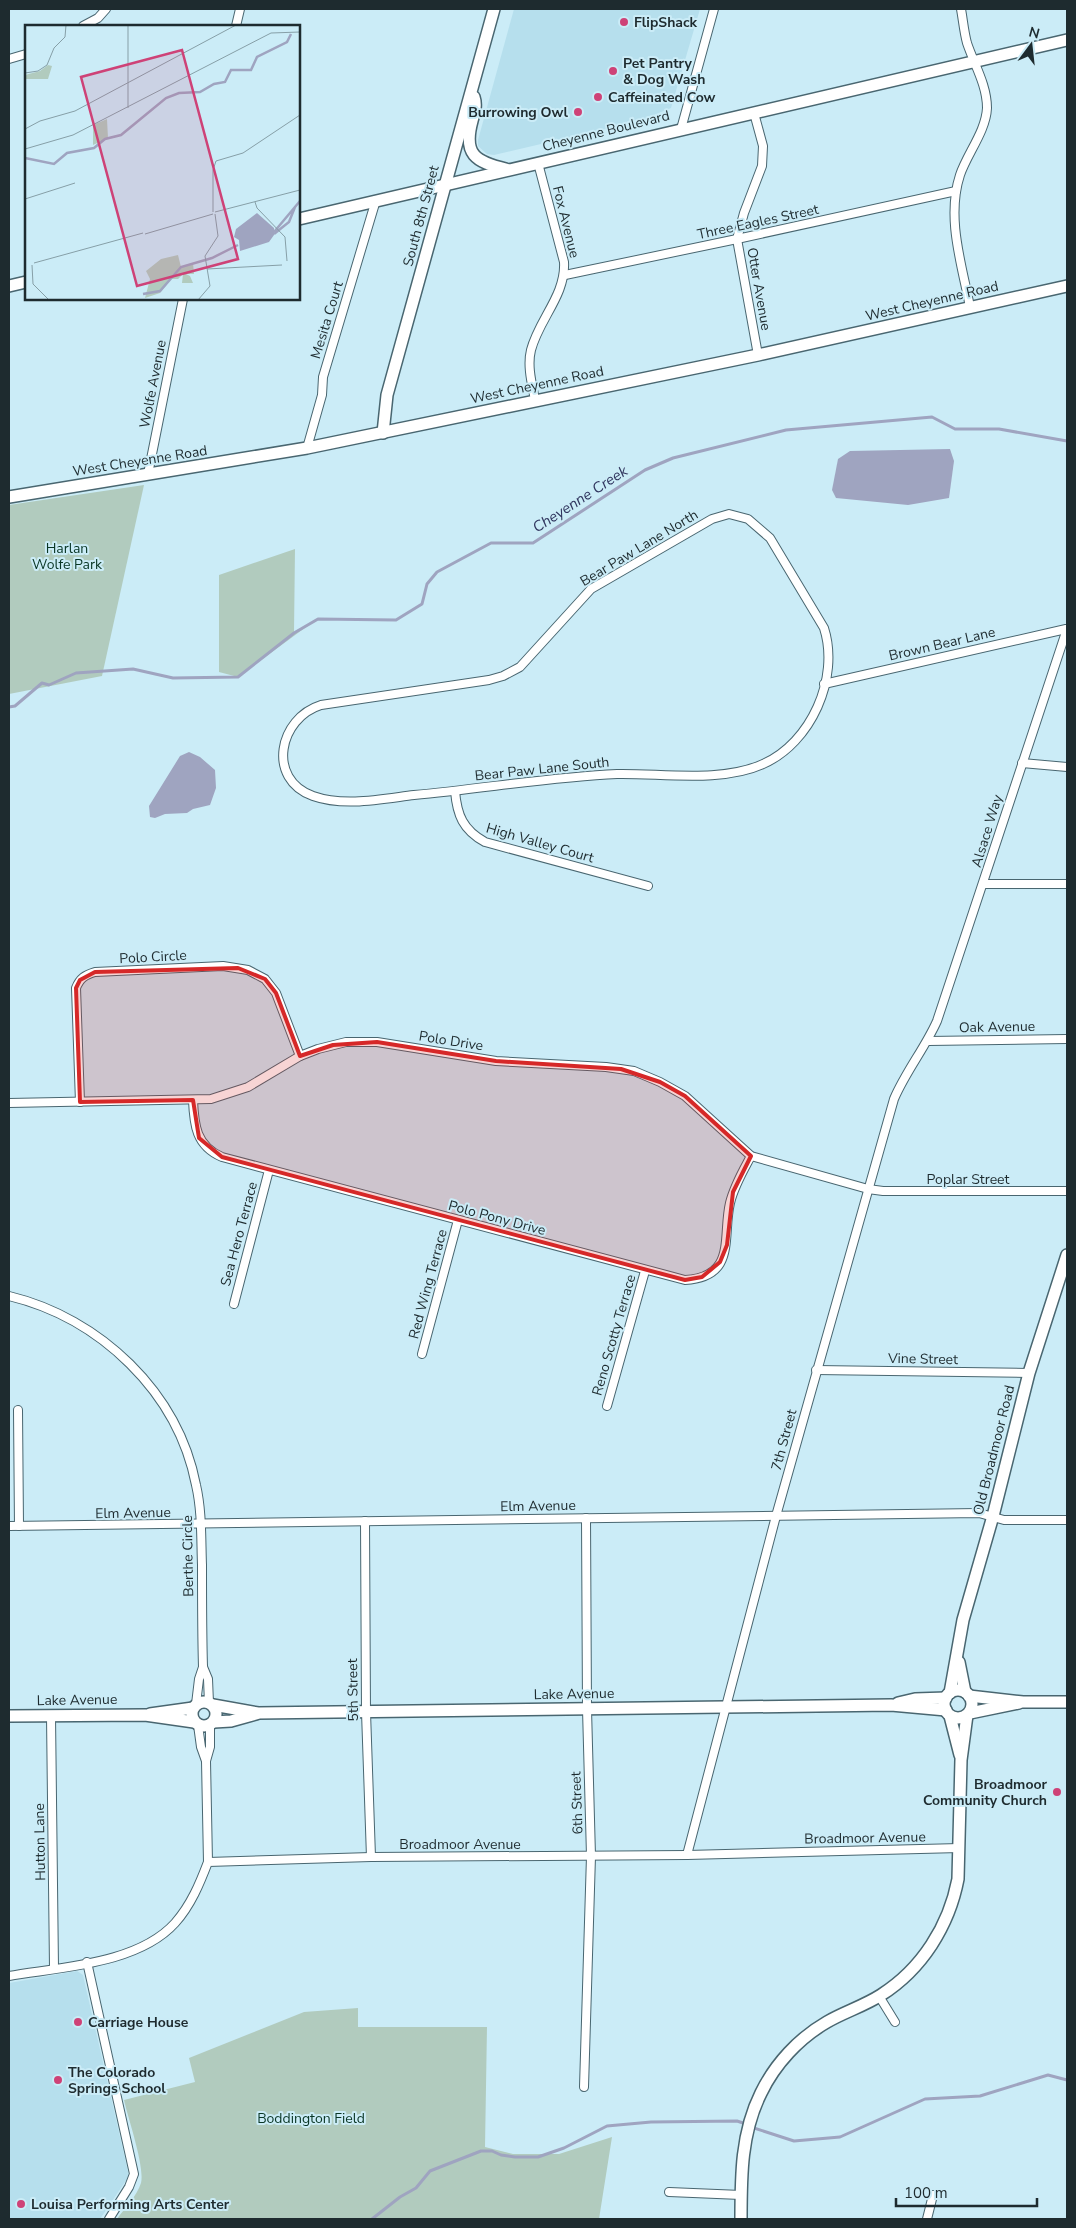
<svg xmlns="http://www.w3.org/2000/svg" width="1076" height="2228" viewBox="0 0 1076 2228" font-family="'Nunito Sans',sans-serif">
	<style>
		.built { fill: #b6dfed }
		.green { fill: #b1cbbe }
		.water { fill: #9fa4c0 }
		.lines { fill: none; stroke-linecap: round; stroke-linejoin: round }
		.stream { stroke: #9fa4c0; stroke-width: 3 }
		.street-casing { stroke: #496670; stroke-width: 10 }
		.secondary-casing { stroke: #496670; stroke-width: 14 }
		.street { stroke: #fff; stroke-width: 8 }
		.secondary { stroke: #fff; stroke-width: 11 }
		.marked { fill: #d62828; fill-opacity: 0.2; stroke: #d62828; stroke-width: 4; stroke-linejoin: round }
		.poi-dot { fill: #ce4277; stroke: #cbecf7; stroke-width: 2 }
		.labels { text-anchor: middle; dominant-baseline: central; stroke-width: 4; stroke-linejoin: round; paint-order: stroke }
		.poi-label { font-size: 14px; font-weight: bold; fill: #1e2b2f; stroke: #cbecf7; text-anchor: start }
		.street-label { font-size: 14px; fill: #1e2b2f; stroke: #cbecf7 }
		.park-label { font-size: 14px; fill: #093625; stroke: #cbecf7 }
		.water-label { font-size: 15px; font-style: italic; fill: #31365f; stroke: #cbecf7 }
		.inset-river { fill: none; stroke: #9fa4c0; stroke-width: 2.5 }
		.inset-road { fill: none; stroke: #869fa7; stroke-width: 1 }
		.view { fill: #ce4277; fill-opacity: 0.15; stroke: #ce4277; stroke-width: 2.5 }
		.inset-edge { fill: none; stroke: #1e2b2f; stroke-width: 2.5 }
	</style>
	<rect width="100%" height="100%" fill="#cbecf7"/>
	<g class="built">
		<polygon points="514,9 700,9 671,108 639,121 494,155 487,154 478,146 478,140"/>
		<polygon points="77,1971 83,1975 129,2176 100,2219 9,2219 9,1983"/>
	</g>
	<g class="green">
		<polygon points="144,485 102,676 9,694 9,505"/>
		<polygon points="295,549 294,632 317,619 238,677 219,672 219,575"/>
		<path d="M358,2008V2027H487L485,2147L513,2154H559L612,2137L599,2219H117C124,2209 137,2196 141,2183C145,2167 128,2118 124,2100L195,2082L189,2058L304,2012Z"/>
	</g>
	<g class="water">
		<polygon points="950,449 954,461 949,498 908,505 836,498 832,490 838,459 850,451"/>
		<polygon points="189,752 200,757 215,770 216,788 210,805 193,809 187,813 165,814 155,818 150,817 149,806 180,756"/>
	</g>
	<g class="lines">
		<g class="stream">
			<polyline points="9,707 15,706 42,683 49,685 76,673 133,669 173,678 238,677 294,633 318,619 396,620 422,604 427,584 437,572 491,543 533,543 645,470 673,458 786,430 932,417 955,429 999,429 1067,441"/>
			<polyline points="751,2127 794,2141 840,2137 925,2099 980,2096 1048,2075 1067,2080"/>
			<polyline points="372,2219 400,2197 416,2188 430,2171 481,2151 492,2151 501,2155 515,2157 538,2157 564,2148 607,2126 651,2122 737,2121 746,2124"/>
		</g>
		<g class="street-casing">
			<g id="street">
				<path d="M961,9C963,20 964,32 967,43C974,64 987,85 987,108C986,131 967,154 960,175C946,218 962,265 970,307"/>
				<polyline points="83,26 98,18 106,9"/>
				<polyline points="236,26 240,9"/>
				<polyline points="9,59 26,54"/>
				<polyline points="754,113 763,146 762,166 744,213 737,239 758,355"/>
				<polyline points="681,129 714,9"/>
				<polyline points="565,275 737,239 956,191"/>
				<path d="M535,400C532,384 527,366 531,350C539,319 566,295 564,262L538,163"/>
				<polyline points="307,448 322,395 323,377 376,200"/>
				<polyline points="148,474 183,299"/>
				<path d="M729,514L748,519L770,538L824,628C840,678 811,743 763,764C722,783 661,773 617,774C549,777 482,789 414,795C382,799 344,807 313,796C266,779 279,718 321,705L489,680L503,676L520,667L591,589L712,519Z"/>
				<polyline points="824,684 1066,629"/>
				<polyline points="1022,763 1067,767"/>
				<path d="M455,791C457,815 463,830 485,842L648,886"/>
				<polyline points="984,884 1067,884"/>
				<polyline points="928,1041 1067,1039"/>
				<path d="M193,1100C194,1125 196,1146 222,1157L685,1280C737,1277 722,1237 730,1203C734,1186 743,1171 751,1156"/>
				<path d="M80,1102L76,988C80,978 85,975 95,972L223,966L248,970L265,979L276,993L300,1056"/>
				<polyline points="9,1103 211,1099 248,1087 300,1056 318,1049 346,1042 377,1042 496,1061 606,1067 634,1071 660,1082 685,1096 751,1156 868,1189 883,1191 1067,1191"/>
				<path d="M9,1296C100,1318 178,1392 196,1485C202,1511 201,1538 202,1565C202,1599 202,1633 203,1667L208,1679L209,1703"/>
				<polyline points="234,1304 269,1170"/>
				<polyline points="422,1354 458,1220"/>
				<polyline points="816,1370 1029,1373"/>
				<polyline points="607,1406 645,1271"/>
				<polyline points="18,1410 19,1526"/>
				<polyline points="365,1521 366,1712 371,1857"/>
				<polyline points="9,1526 979,1513 1004,1520 1067,1520"/>
				<polyline points="196,1704 199,1679 203,1667"/>
				<polyline points="51,1716 54,1968"/>
				<polyline points="198,1725 201,1747 206,1761"/>
				<path d="M687,1855L776,1516L894,1099C906,1071 925,1048 937,1021L1067,629"/>
				<polyline points="208,1862 206,1761 210,1747 210,1725"/>
				<polyline points="87,1962 134,2174 129,2187 109,2219"/>
				<path d="M9,1976C61,1967 138,1964 175,1923C191,1905 200,1883 208,1862L371,1857L687,1855L960,1848"/>
				<polyline points="879,1996 895,2022"/>
				<polyline points="584,2087 591,1856 587,1709 586,1518"/>
				<polyline points="669,2192 741,2195"/>
				<polyline points="927,2219 933,2195"/>
			</g>
		</g>
		<g class="secondary-casing">
			<g id="secondary">
				<path d="M474,97C477,106 474,113 472,121C463,154 475,162 506,169"/>
				<polyline points="299,219 1067,40"/>
				<polyline points="9,286 26,282"/>
				<polyline points="383,433 387,395 494,9"/>
				<polyline points="9,497 307,448 758,355 1067,286"/>
				<polyline points="959,1662 965,1692"/>
				<circle cx="958" cy="1704" r="14"/>
				<polyline points="950,1693 963,1620 993,1516 1029,1373 1067,1255"/>
				<polyline points="969,1696 1023,1702 1067,1702"/>
				<circle cx="204" cy="1714" r="12"/>
				<polyline points="898,1703 915,1699 946,1698"/>
				<polyline points="213,1705 258,1713 891,1705 946,1710"/>
				<polyline points="970,1713 1019,1703"/>
				<polyline points="150,1714 193,1708"/>
				<polyline points="9,1716 145,1715 194,1722"/>
				<polyline points="950,1716 960,1755"/>
				<polyline points="214,1722 231,1721 256,1714"/>
				<path d="M741,2219C741,2176 741,2133 761,2093C775,2064 799,2038 827,2022C844,2012 864,2006 881,1995C922,1969 949,1926 958,1879L961,1760L967,1715"/>
			</g>
		</g>
		<use href="#street" class="street"/>
		<use href="#secondary" class="secondary"/>
	</g>
	<path class="marked" d="M238,968L265,979L276,993L300,1056L333,1045L377,1042L496,1061L621,1069L660,1082L685,1096L751,1156L733,1192L727,1245L720,1262L702,1277L685,1280L222,1157L199,1138L193,1100L80,1102L76,988L80,980L95,972Z"/>
	<g class="poi-dot">
		<circle cx="624" cy="22" r="5"/>
		<circle cx="613" cy="71" r="5"/>
		<circle cx="598" cy="97" r="5"/>
		<circle cx="578" cy="112" r="5"/>
		<circle cx="1057" cy="1792" r="5"/>
		<circle cx="78" cy="2022" r="5"/>
		<circle cx="58" cy="2080" r="5"/>
		<circle cx="21" cy="2204" r="5"/>
	</g>
	<g class="labels">
		<g class="poi-label">
			<text x="634" y="22">FlipShack</text>
			<text x="623" y="63">Pet Pantry<tspan x="623" dy="16">&amp; Dog Wash</tspan></text>
			<text x="608" y="97">Caffeinated Cow</text>
			<text x="568" y="112" text-anchor="end">Burrowing Owl</text>
			<text x="1047" y="1784" text-anchor="end">Broadmoor<tspan x="1047" dy="16">Community Church</tspan></text>
			<text x="88" y="2022">Carriage House</text>
			<text x="68" y="2072">The Colorado<tspan x="68" dy="16">Springs School</tspan></text>
			<text x="31" y="2204">Louisa Performing Arts Center</text>
		</g>
		<g class="street-label">
			<text transform="translate(606 131) rotate(-14)">Cheyenne Boulevard</text>
			<text transform="translate(421 216) rotate(-75)">South 8th Street</text>
			<text transform="translate(566 222) rotate(76)">Fox Avenue</text>
			<text transform="translate(758 222) rotate(-12)">Three Eagles Street</text>
			<text transform="translate(759 289) rotate(80)">Otter Avenue</text>
			<text transform="translate(932 301) rotate(-13)">West Cheyenne Road</text>
			<text transform="translate(327 320) rotate(-73)">Mesita Court</text>
			<text transform="translate(153 384) rotate(-79)">Wolfe Avenue</text>
			<text transform="translate(537 385) rotate(-12)">West Cheyenne Road</text>
			<text transform="translate(140 461) rotate(-9)">West Cheyenne Road</text>
			<text transform="translate(639 548) rotate(-31)">Bear Paw Lane North</text>
			<text transform="translate(942 644) rotate(-13)">Brown Bear Lane</text>
			<text transform="translate(542 769) rotate(-6)">Bear Paw Lane South</text>
			<text transform="translate(987 831) rotate(-73)">Alsace Way</text>
			<text transform="translate(540 843) rotate(16)">High Valley Court</text>
			<text transform="translate(153 957) rotate(-3)">Polo Circle</text>
			<text transform="translate(997 1027) rotate(-1)">Oak Avenue</text>
			<text transform="translate(451 1041) rotate(9)">Polo Drive</text>
			<text x="968" y="1179">Poplar Street</text>
			<text transform="translate(497 1218) rotate(15)">Polo Pony Drive</text>
			<text transform="translate(239 1234) rotate(-75)">Sea Hero Terrace</text>
			<text transform="translate(428 1284) rotate(-75)">Red Wing Terrace</text>
			<text transform="translate(614 1335) rotate(-74)">Reno Scotty Terrace</text>
			<text transform="translate(923 1359) rotate(1)">Vine Street</text>
			<text transform="translate(784 1440) rotate(-75)">7th Street</text>
			<text transform="translate(994 1450) rotate(-76)">Old Broadmoor Road</text>
			<text transform="translate(538 1506) rotate(-1)">Elm Avenue</text>
			<text transform="translate(133 1513) rotate(-1)">Elm Avenue</text>
			<text transform="translate(188 1556) rotate(-91)">Berthe Circle</text>
			<text transform="translate(353 1690) rotate(-91)">5th Street</text>
			<text transform="translate(574 1694) rotate(-1)">Lake Avenue</text>
			<text transform="translate(77 1700) rotate(-1)">Lake Avenue</text>
			<text transform="translate(577 1803) rotate(-92)">6th Street</text>
			<text transform="translate(865 1838) rotate(-1)">Broadmoor Avenue</text>
			<text transform="translate(40 1842) rotate(-91)">Hutton Lane</text>
			<text x="460" y="1844">Broadmoor Avenue</text>
		</g>
		<g class="park-label">
			<text x="67" y="548">Harlan<tspan x="67" dy="16">Wolfe Park</tspan></text>
			<text x="311" y="2118">Boddington Field</text>
		</g>
		<g class="water-label">
			<text transform="translate(580 499) rotate(-33)">Cheyenne Creek</text>
		</g>
	</g>
	<g transform="translate(25 25)">
		<rect width="275" height="275" fill="#cbecf7"/>
		<path d="M23,40L27,41L23,54H1L0,50L15,46ZM82,94L83,113L68,120V100ZM153,230L156,242L168,238L169,249H161L165,251L168,258H157L158,249L153,254H146L135,268L120,273L125,254L121,246L136,234Z" fill="#b1cbbe"/>
		<path d="M232,188L249,203V210L244,217L215,226L214,215L209,212L211,204Z" fill="#9fa4c0"/>
		<path class="inset-river" d="M0,133L29,139L42,128L69,123L80,114L96,110L141,73L154,68L175,67L189,59L200,57L206,45H226L232,32L262,17L266,9M249,207L275,176M249,209L264,197L270,182M118,269L135,266L156,242L187,233L213,220"/>
		<path class="inset-road" d="M0,48L13,46L22,40L29,23L40,12L41,0M103,83V0M0,104L15,96L50,86L211,0M0,124L48,110L246,8L275,7M0,174L50,158M230,177L232,183L260,212L262,236M188,187V145L191,136L218,128L275,90M190,187L275,165M120,209L188,189M9,238L118,208M7,240L8,259L24,275M182,244L257,240M173,275L185,261L180,231L193,211L190,189"/>
		<path class="view" d="M157,25L213,234L112,261L56,52Z"/>
		<rect width="275" height="275" class="inset-edge"/>
	</g>
	<rect width="1076" height="2228" fill="none" stroke="#1e2b2f" stroke-width="20"/>
	<g transform="translate(1031 45) rotate(15)" stroke="#cbecf7" stroke-width="4" paint-order="stroke">
	<path d="M0-4L9 19L0 12L-9 19Z" fill="#1e2b2f"/>
	<text y="-8" font-size="14" font-weight="bold" text-anchor="middle" fill="#1e2b2f">N</text>
	</g>
	<path d="M896 2198v8h141v-8" fill="none" stroke="#1e2b2f" stroke-width="2.5"/>
	<text x="904" y="2198" font-size="15" fill="#1e2b2f" stroke="#cbecf7" stroke-width="4" paint-order="stroke">100 m</text>
</svg>
